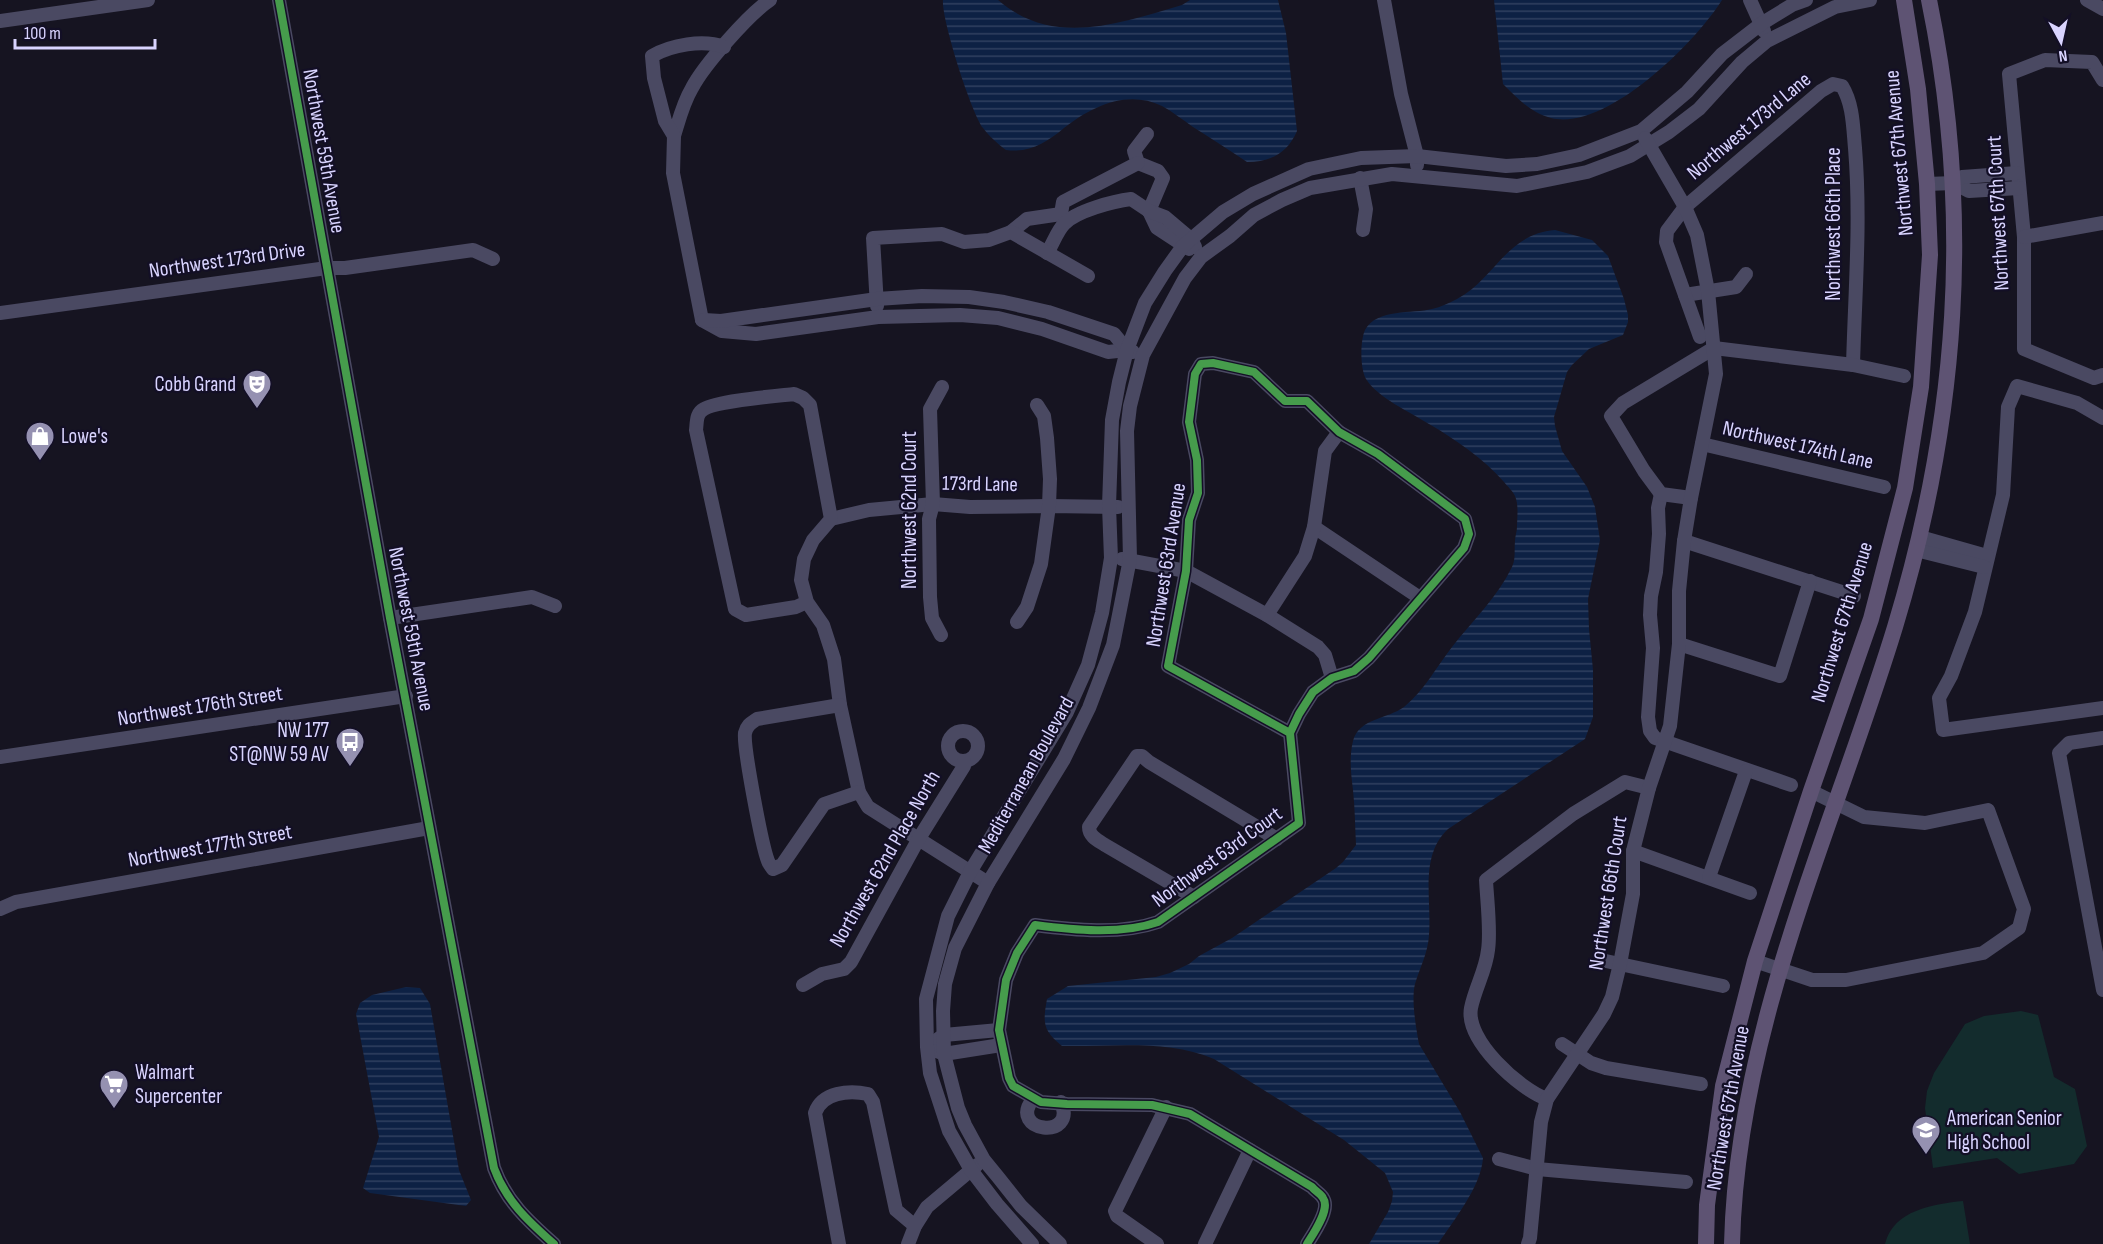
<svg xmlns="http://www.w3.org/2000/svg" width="2103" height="1244" viewBox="0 0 2103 1244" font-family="'Sofia Sans Condensed',sans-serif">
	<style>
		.pitch { fill: #132c2d }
		.water { fill: url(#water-rules) }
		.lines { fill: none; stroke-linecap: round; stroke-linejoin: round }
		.minor { stroke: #4a4962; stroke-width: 14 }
		.major { stroke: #5e5373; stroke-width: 16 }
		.cycleway-casing { stroke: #130f26; stroke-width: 11 }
		.cycleway { stroke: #469c4c; stroke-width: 8 }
		.labels { text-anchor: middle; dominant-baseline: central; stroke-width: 4.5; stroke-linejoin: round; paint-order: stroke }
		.street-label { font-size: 21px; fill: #d9d4ff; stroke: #130f26 }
		.poi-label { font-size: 21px; fill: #d9d4ff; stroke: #130f26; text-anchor: start }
	</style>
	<defs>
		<pattern id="water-rules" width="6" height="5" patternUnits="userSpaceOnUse" patternTransform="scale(1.5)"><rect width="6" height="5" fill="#0d2144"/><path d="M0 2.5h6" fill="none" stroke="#304060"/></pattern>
	</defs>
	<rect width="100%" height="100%" fill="#161421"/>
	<g class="pitch">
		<polygon points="2021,1011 2038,1015 2054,1077 2075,1089 2087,1146 2074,1164 2019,1174 1997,1158 1933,1168 1925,1108 1927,1091 1934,1073 1965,1024 1984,1016"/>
		<path d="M1963,1201L1970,1244H1885C1893,1210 1934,1204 1963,1201Z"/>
	</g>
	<g class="water">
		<path d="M943,0H998C1053,48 1120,23 1182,5L1190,0H1278L1286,33L1297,131C1287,154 1270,162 1247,162C1229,150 1211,138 1193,127C1183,120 1173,112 1162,106C1127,89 1091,107 1064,128C1046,143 1030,153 1006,150C998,144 989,136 983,128C971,112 941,18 943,0Z"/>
		<path d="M1494,0H1722C1696,42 1606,132 1551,118C1531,113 1518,99 1503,84Z"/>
		<path d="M1555,230L1592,240L1608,256L1624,299L1628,315V322L1623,335L1589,349L1572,365L1567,372L1554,417L1555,426L1562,451L1587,487L1595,507L1600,540L1588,599L1589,629L1593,670V717L1585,739L1448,829C1419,856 1432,900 1429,935C1428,953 1420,967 1415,984C1411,999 1416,1028 1419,1044L1460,1112L1483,1158C1481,1187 1453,1221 1438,1244H1369L1388,1212L1392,1201L1393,1192L1385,1173L1344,1140L1214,1059C1167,1039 1112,1047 1062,1046C1042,1030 1043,1022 1047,999L1068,986L1156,977L1170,973L1189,964L1199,956L1232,938L1336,868L1343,862L1356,845C1355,827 1355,808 1353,790C1351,774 1349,757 1353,741C1359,718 1388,719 1404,707C1424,691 1437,666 1452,647C1473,620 1497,598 1512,567C1516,558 1514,551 1515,541C1515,536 1517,532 1517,527C1517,518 1519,505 1515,496C1513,491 1507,486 1504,482C1484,459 1455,439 1429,424C1410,412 1378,398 1366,379C1360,368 1360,341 1365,330C1377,308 1413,314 1432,309C1441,307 1449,303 1457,299C1495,279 1506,234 1555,230Z"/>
		<polygon points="406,987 420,988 430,1004 459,1170 471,1200 466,1206 370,1193 363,1188 379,1137 356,1014 360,1003 372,995"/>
	</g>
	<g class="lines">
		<g class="minor">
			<path d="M279,0L390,618L494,1168C506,1201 528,1221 554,1244"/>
			<polyline points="1384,0 1401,94 1417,156 1417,165"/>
			<polyline points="1750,0 1764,31"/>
			<polyline points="2087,0 2103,9"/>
			<polyline points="0,21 148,0"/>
			<polyline points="2103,80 2092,62 2045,60 2009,74 2024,237 2024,349 2094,378 2103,375"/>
			<polyline points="1147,134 1134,151 1138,163 1158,171 1163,178 1149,211"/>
			<path d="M674,136C679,120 683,103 692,88C704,65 749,14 770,0"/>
			<polyline points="1360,178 1366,209 1363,230"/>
			<polyline points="1954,183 1969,191 2019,188"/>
			<polyline points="1927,184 1954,183 1962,177 2017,173"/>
			<polyline points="1149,211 1157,228 1189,249"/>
			<polyline points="1011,232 1027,219 1061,214 1063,202 1138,163"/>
			<polyline points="2024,237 2103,223"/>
			<path d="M1047,253C1053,244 1057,231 1064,224C1076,211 1114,201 1131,199L1149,211L1165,217L1191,239L1195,247"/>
			<polyline points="1685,295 1736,287 1746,274"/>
			<polyline points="877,306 873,238 942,234 964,242 989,240 1011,232 1088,276"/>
			<polyline points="0,313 327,268 345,268 473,250 493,259"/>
			<polyline points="702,320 722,331 756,334 878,317 960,315 998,318 1042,329 1108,352 1127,350 1133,352"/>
			<path d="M702,320L673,173L674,136L665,121L654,78L652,56C671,45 703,39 724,47"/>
			<polyline points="704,320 721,321 877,299 922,296 969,297 1004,302 1048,312 1114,334 1127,350"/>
			<path d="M1700,337L1666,242L1667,231L1685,207L1821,91L1833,84L1842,86C1853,104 1853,126 1855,148C1861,220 1855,292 1853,365"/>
			<polyline points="2103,418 2077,403 2017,386 2008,407 2003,495 1975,612 1951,676 1939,698 1943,730 2103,708"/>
			<polyline points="1702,444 1884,487"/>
			<polyline points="1661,494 1658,508 1659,534 1656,572 1651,596 1650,615 1653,648 1648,717 1650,731 1655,738 1791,785"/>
			<polyline points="1691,498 1661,494 1644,471 1611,416 1623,403 1714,348 1853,365 1904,376"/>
			<polyline points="831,519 869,510 933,504 970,507 1049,506 1118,507"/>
			<polyline points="1314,527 1420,598"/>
			<polyline points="1920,537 1987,556"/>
			<polyline points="1684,541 1854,596"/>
			<polyline points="1916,550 1984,567"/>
			<polyline points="1122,559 1186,571 1267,615 1318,647 1325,655 1332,678"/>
			<path d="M807,602L796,607L746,615L735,609L696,430C697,422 696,413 704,409C716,401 776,396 794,394L803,398L810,405L831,519L813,540L804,559L801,580L807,602L823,625L834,659L840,705L859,792L868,807L988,883"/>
			<polyline points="1267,615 1305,556 1314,527 1325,451 1339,432"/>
			<polyline points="390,618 532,597 555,606"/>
			<polyline points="1017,622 1027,607 1041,564 1049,506 1050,479 1047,438 1044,416 1037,405"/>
			<polyline points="941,635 932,618 930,597 929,519 933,504 930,409 942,387"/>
			<polyline points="1679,644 1780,676 1810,581"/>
			<path d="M840,705L757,719C751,723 747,725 745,733C743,746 762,846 768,861C769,864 771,866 773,869L782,865L824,804L859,792"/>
			<circle cx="963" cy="746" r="15"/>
			<path d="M1290,733L1168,666L1186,571L1189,520L1198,493L1197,460L1189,422L1195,374L1201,364L1213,363L1254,372L1285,401H1307L1339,432L1378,454L1465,519L1469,534L1464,548L1369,658L1354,671L1332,678L1313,692L1299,714L1290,733L1299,823L1158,922C1121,935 1073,930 1035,925L1017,953L1006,980L999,1030L1009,1078L1013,1086L1041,1102L1067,1104L1152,1105L1190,1114L1312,1187C1315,1191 1321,1194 1323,1198C1331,1209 1313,1234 1307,1244"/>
			<polyline points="2103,738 2069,743 2059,753 2103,990"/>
			<polyline points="0,757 406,696"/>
			<polyline points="1633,851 1750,893"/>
			<polyline points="1709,877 1746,771"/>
			<path d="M1194,897L1105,845C1097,840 1089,836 1089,827L1137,756H1142L1149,762L1277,839"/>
			<polyline points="0,909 16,902 429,828"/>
			<polyline points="1601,960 1723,986"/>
			<polyline points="1755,961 1812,980 1846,980 1983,953 2019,928 2024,909 1988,810 1925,823 1864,817 1811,791"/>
			<polyline points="803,985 822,974 844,969 851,962 918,840 964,766 964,761"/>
			<polyline points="938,1039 944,1035 999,1030"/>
			<polyline points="1562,1044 1591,1063 1606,1068 1701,1084"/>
			<polyline points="937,1051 944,1054 1001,1045"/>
			<path d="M1033,1099C1007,1132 1078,1141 1061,1102"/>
			<path d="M1547,1099C1519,1089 1465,1040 1471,1008C1475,988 1486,970 1488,950C1491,931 1487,900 1486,880L1573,814L1625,782L1649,788"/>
			<polyline points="1499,1159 1537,1169 1686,1182"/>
			<path d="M839,1244L815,1113C822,1092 849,1090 868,1094L873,1102L896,1210L915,1226"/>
			<polyline points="908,1244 915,1226 927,1207 977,1165"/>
			<polyline points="1032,1244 997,1204 971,1170 949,1131 930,1073 927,1047 926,999 948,916 970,872 1067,712 1088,665 1102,613 1111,558 1109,506 1112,420 1119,382 1127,350 1145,303 1165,271 1183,246 1223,212 1253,194 1309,169 1361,158 1417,156 1506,166 1537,164 1579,155 1641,131 1687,92 1722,54 1761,24 1792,5 1806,0"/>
			<polyline points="1060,1244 1021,1206 998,1177 984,1160 965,1125 958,1108 944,1054 943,1011 945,984 955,948 988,883 1064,759 1089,708 1113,645 1130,559 1127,431 1130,406 1143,355 1185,278 1201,257 1230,236 1254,215 1282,200 1310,188 1392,174 1517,186 1587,172 1630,156 1669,132 1699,109 1742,62 1767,41 1835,7 1870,0"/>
			<polyline points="1157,1244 1117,1216 1115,1211 1166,1107"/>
			<polyline points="1205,1244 1250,1150"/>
			<polyline points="1528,1244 1530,1238 1541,1122 1547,1099 1604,1014 1612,997 1620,964 1633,894 1633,851 1649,788 1670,726 1679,644 1679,591 1684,541 1691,498 1716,374 1708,291 1697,235 1685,207 1645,138"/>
		</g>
		<g class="major">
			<polyline points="1706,1244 1707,1205 1723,1086 1755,961 1811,791 1871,619 1905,488 1921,387 1930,255 1927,184 1918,89 1904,0"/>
			<path d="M1732,1244C1737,1028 1833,830 1895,627C1958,419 1973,214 1929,0"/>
		</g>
		<g class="cycleway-casing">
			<g id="cycleway">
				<path d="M279,0L390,618L494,1168C506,1201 528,1221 554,1244"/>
				<path d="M1290,733L1168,666L1186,571L1189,520L1198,493L1197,460L1189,422L1195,374L1201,364L1213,363L1254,372L1285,401H1307L1339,432L1378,454L1465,519L1469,534L1464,548L1369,658L1354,671L1332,678L1313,692L1299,714L1290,733L1299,823L1158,922C1121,935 1073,930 1035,925L1017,953L1006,980L999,1030L1009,1078L1013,1086L1041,1102L1067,1104L1152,1105L1190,1114L1312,1187C1315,1191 1321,1194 1323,1198C1331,1209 1313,1234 1307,1244"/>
			</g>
		</g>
		<use href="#cycleway" class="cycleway"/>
	</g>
	<defs>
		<g id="theatre-pin" transform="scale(1.5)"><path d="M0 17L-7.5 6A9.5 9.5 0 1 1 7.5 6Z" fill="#9591b1" stroke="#130f26"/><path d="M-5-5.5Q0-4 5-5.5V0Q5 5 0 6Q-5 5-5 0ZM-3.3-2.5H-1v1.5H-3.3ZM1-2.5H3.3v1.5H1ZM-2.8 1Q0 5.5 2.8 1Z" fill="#fff"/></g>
		<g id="shop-pin" transform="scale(1.5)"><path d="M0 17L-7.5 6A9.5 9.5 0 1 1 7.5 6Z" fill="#9591b1" stroke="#130f26"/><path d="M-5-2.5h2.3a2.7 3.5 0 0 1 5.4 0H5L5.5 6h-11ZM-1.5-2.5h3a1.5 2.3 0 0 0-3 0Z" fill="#fff"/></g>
		<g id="bus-pin" transform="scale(1.5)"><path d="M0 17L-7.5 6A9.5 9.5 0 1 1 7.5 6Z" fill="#9591b1" stroke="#130f26"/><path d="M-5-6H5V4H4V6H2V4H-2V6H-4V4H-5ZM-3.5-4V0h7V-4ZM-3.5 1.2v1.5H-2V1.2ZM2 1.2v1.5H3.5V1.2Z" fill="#fff"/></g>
		<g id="supermarket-pin" transform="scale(1.5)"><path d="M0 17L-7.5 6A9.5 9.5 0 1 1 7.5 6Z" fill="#9591b1" stroke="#130f26"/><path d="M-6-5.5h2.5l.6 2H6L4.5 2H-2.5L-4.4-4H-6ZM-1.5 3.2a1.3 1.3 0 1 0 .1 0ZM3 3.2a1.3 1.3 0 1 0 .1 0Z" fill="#fff"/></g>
		<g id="school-pin" transform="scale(1.5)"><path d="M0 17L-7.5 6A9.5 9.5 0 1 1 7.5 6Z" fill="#9591b1" stroke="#130f26"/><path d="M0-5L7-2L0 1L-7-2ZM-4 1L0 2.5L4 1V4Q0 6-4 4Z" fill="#fff"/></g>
	</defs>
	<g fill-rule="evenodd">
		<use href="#theatre-pin" x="257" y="384"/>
		<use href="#shop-pin" x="40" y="436"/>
		<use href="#bus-pin" x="350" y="742"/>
		<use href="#supermarket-pin" x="114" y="1084"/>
		<use href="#school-pin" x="1926" y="1130"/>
	</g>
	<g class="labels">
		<g class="street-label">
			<text transform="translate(1749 126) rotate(-40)">Northwest 173rd Lane</text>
			<text transform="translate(324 151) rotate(80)">Northwest 59th Avenue</text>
			<text transform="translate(1899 153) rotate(-95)">Northwest 67th Avenue</text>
			<text transform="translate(1998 213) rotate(-93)">Northwest 67th Court</text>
			<text transform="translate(1833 224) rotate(-90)">Northwest 66th Place</text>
			<text transform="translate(227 260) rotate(-8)">Northwest 173rd Drive</text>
			<text transform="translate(1798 445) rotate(13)">Northwest 174th Lane</text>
			<text transform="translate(980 484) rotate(1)">173rd Lane</text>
			<text transform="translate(909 510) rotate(-90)">Northwest 62nd Court</text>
			<text transform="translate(1166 565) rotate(-81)">Northwest 63rd Avenue</text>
			<text transform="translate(1842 622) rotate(-73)">Northwest 67th Avenue</text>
			<text transform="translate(411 629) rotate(79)">Northwest 59th Avenue</text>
			<text transform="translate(200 706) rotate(-9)">Northwest 176th Street</text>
			<text transform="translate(1026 775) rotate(-61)">Mediterranean Boulevard</text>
			<text transform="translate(210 846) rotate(-10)">Northwest 177th Street</text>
			<text transform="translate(1217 857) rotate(-36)">Northwest 63rd Court</text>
			<text transform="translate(885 859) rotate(-60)">Northwest 62nd Place North</text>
			<text transform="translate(1608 893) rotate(-81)">Northwest 66th Court</text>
			<text transform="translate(1728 1108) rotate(-80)">Northwest 67th Avenue</text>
		</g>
		<g class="poi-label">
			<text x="236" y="384" text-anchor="end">Cobb Grand</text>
			<text x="61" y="436">Lowe's</text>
			<text x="329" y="730" text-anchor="end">NW 177<tspan x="329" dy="24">ST@NW 59 AV</tspan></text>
			<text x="135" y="1072">Walmart<tspan x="135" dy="24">Supercenter</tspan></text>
			<text x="1947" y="1118">American Senior<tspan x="1947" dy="24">High School</tspan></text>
		</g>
	</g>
	<g transform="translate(2061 42) rotate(172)" stroke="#130f26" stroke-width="4.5" paint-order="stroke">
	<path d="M0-4.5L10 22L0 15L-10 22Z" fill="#d9d4ff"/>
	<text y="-9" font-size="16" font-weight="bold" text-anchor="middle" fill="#d9d4ff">N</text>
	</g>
	<path d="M15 39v9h140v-9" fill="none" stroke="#d9d4ff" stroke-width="3"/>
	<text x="24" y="39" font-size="18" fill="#d9d4ff" stroke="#130f26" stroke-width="4.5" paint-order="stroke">100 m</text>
</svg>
